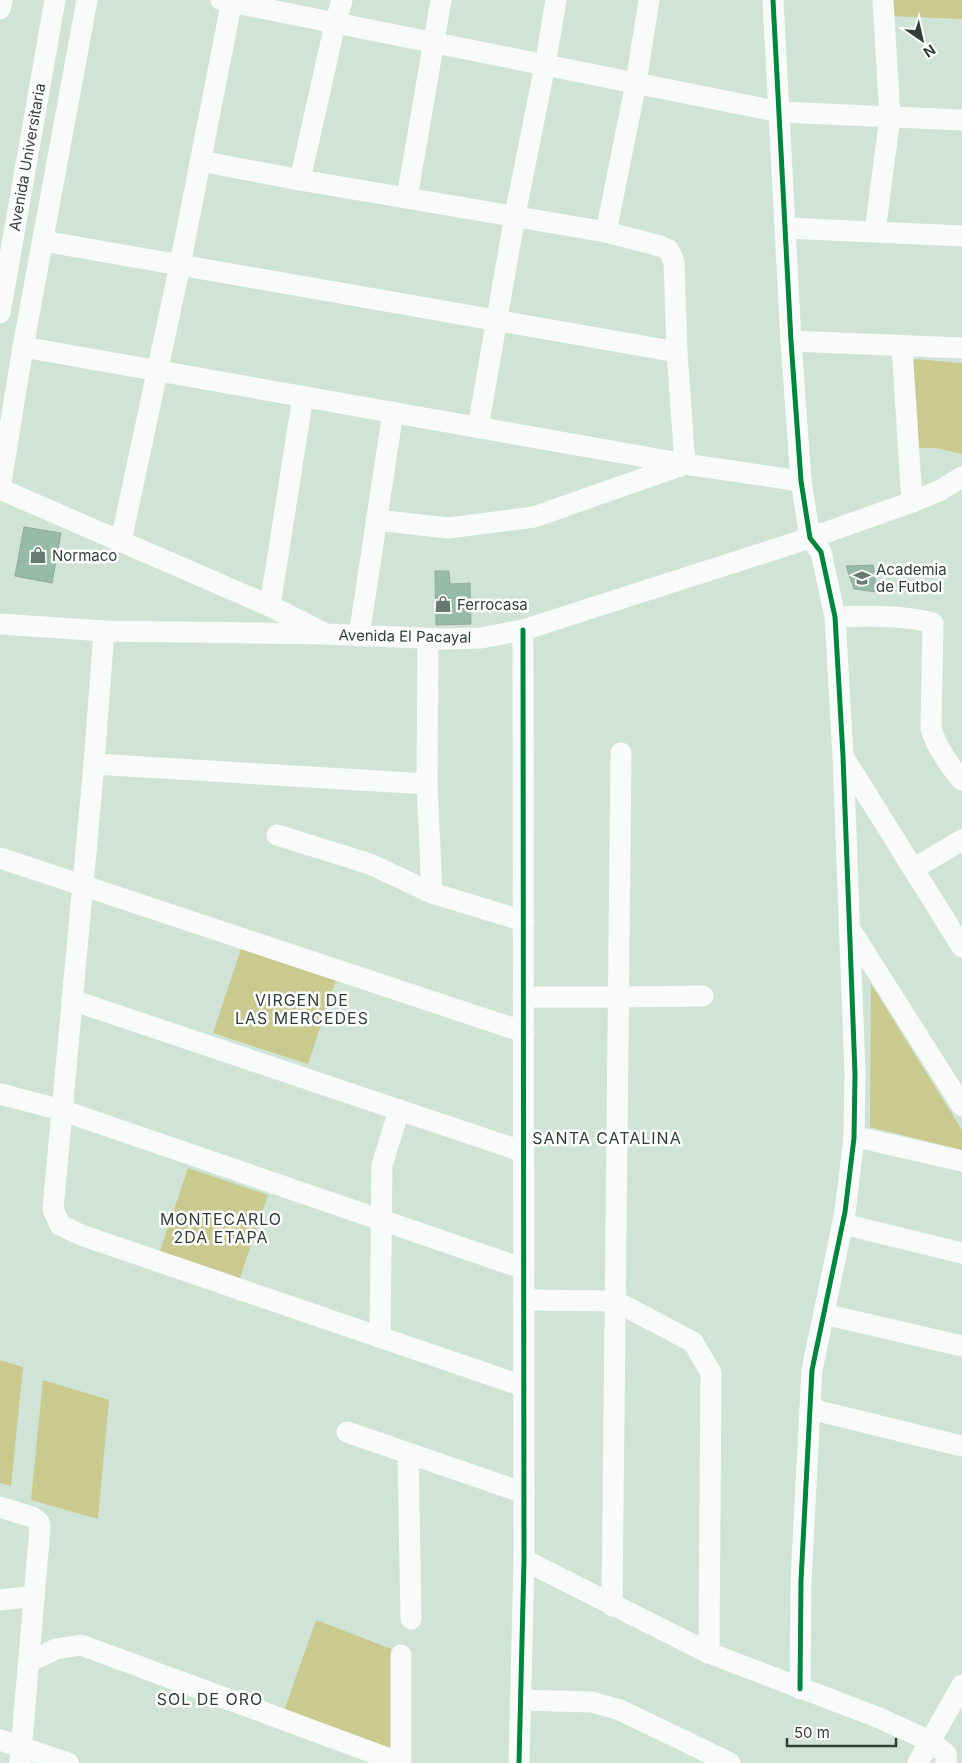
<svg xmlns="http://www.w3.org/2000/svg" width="962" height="1763" viewBox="0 0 962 1763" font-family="Inter,sans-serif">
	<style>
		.green { fill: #cac98e }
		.building { fill: #97bba9; stroke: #97a89e }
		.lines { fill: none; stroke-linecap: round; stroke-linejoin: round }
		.minor { stroke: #f8fbf9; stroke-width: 21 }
		.cycleway-casing { stroke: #fff; stroke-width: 8 }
		.cycleway { stroke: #00873e; stroke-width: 5 }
		.labels { text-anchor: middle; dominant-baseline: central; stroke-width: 5; stroke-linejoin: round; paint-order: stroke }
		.street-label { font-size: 15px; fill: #314037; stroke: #fff }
		.poi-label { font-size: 15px; fill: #314037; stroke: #fff; text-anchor: start }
		.neighbourhood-label { font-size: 16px; letter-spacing: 1px; fill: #314037; stroke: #fff }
	</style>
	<rect width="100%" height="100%" fill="#cfe4d7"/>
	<g class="green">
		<polygon points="891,0 962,0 962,19 891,16"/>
		<polygon points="913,359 962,363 962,454 936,448 916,448"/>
		<polygon points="241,949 336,980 308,1064 213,1033"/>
		<polygon points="871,984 962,1130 962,1150 870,1127"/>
		<polygon points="188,1168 268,1195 240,1278 160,1251"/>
		<polygon points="0,1360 23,1367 11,1486 0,1483"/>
		<polygon points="43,1380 109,1400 98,1519 31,1500"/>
		<polygon points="316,1620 394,1650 392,1751 284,1711"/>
	</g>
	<g class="building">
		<polygon points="24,527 61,533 52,583 15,576"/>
		<polygon points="873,565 877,592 854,589 846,566"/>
		<polygon points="435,571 449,571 450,584 470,583 471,624 436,625"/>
	</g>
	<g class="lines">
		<g class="minor">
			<polyline points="221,0 780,112 962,120"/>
			<polyline points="773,0 791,341 801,481 810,538 821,552 835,617 843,756 855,1074 854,1138 845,1212 812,1370 801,1581 800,1689"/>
			<polyline points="0,9 2,0"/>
			<polyline points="200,161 300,180 606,232 660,246 669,250 674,262 677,352 685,464 534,517 448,528 376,520"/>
			<polyline points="300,180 335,24 342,0"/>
			<polyline points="407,198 441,0"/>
			<polyline points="786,228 962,236"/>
			<polyline points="606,232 636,83 649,0"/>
			<polyline points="875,232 890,117 883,0"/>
			<polyline points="43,241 677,352"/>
			<polyline points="0,313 55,0"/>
			<polyline points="791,341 962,348"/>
			<polyline points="902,346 912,502"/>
			<polyline points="23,347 685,464 801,481"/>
			<polyline points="478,428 515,215 545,65 556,0"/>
			<polyline points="0,488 23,347 87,0"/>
			<polyline points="0,489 270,606 322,632"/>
			<polyline points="121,541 180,265 232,0"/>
			<polyline points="270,606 303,396"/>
			<path d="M835,617C864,616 905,615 933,623L931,728C936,747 949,765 962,780"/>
			<polyline points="0,624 104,631 326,634 444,639 481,638 523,630 810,538 912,502 939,491 962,477"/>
			<polyline points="104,631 94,764 53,1209 60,1225 81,1235 523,1386"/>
			<polyline points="359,636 393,412"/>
			<polyline points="428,639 427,784 432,893"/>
			<polyline points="844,758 962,947"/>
			<polyline points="94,764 427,784"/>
			<polyline points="277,835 370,864 432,893 524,921"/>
			<polyline points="0,858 524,1032"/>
			<polyline points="913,869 962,840"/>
			<polyline points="850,929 962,1106"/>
			<polyline points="523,997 619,997 703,996"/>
			<polyline points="72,1000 524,1152"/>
			<polyline points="0,1094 61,1110 524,1269"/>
			<polyline points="854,1138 866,1139 962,1161"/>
			<polyline points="843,1224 962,1253"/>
			<polyline points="523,1300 615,1301 693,1342 711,1373 709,1653"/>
			<polyline points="824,1314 962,1346"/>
			<polyline points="380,1337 382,1165 399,1110"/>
			<polyline points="810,1409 962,1446"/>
			<polyline points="347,1432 524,1493"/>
			<polyline points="408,1453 411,1619"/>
			<polyline points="0,1507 32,1517 39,1522 40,1528 20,1763"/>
			<polyline points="524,1560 709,1653 877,1717 930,1741 946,1754 946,1763"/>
			<polyline points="0,1600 34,1596"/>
			<polyline points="612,1606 621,753"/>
			<polyline points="29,1662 56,1649 81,1645 401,1763 401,1655"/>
			<polyline points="521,1700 592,1702 620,1710 730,1763"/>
			<polyline points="0,1740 68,1763"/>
			<polyline points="519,1763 524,1560 523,630"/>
			<polyline points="918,1763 962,1685"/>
		</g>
		<g class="cycleway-casing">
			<g id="cycleway">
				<polyline points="773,0 791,341 801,481 810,538 821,552 835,617 843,756 855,1074 854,1138 845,1212 812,1370 801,1581 800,1689"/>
				<polyline points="519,1763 524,1560 523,630"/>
			</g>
		</g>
		<use href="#cycleway" class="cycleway"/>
	</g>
	<defs>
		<g id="shop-bare" transform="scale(1.35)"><path d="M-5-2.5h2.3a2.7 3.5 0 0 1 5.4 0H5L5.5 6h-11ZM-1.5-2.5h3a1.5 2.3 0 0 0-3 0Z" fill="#68796f" stroke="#fff" stroke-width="2.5" paint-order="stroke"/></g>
		<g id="school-bare" transform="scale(1.35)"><path d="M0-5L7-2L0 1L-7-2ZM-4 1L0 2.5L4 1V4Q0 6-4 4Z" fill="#68796f" stroke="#fff" stroke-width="2.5" paint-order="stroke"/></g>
	</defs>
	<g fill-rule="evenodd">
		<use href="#shop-bare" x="38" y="555"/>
		<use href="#school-bare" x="862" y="578"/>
		<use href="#shop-bare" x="443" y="604"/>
	</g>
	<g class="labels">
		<g class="street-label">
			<text transform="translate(27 157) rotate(-80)">Avenida Universitaria</text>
			<text transform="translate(405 636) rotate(1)">Avenida El Pacayal</text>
		</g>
		<g class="poi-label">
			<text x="52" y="555">Normaco</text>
			<text x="876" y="569">Academia<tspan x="876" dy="17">de Futbol</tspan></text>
			<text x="457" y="604">Ferrocasa</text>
		</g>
		<g class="neighbourhood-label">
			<text x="302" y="1000">VIRGEN DE<tspan x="302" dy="18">LAS MERCEDES</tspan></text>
			<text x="607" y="1138">SANTA CATALINA</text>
			<text x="221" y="1219">MONTECARLO<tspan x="221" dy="18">2DA ETAPA</tspan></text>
			<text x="210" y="1699">SOL DE ORO</text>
		</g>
	</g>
	<g transform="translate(922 40) rotate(146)" stroke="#ffffff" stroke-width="4" paint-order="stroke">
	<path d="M0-4L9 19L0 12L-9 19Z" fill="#314037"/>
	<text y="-8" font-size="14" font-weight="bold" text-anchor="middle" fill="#314037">N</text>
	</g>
	<path d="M787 1738v8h109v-8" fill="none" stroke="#314037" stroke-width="2.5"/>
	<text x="794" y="1738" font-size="15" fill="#314037" stroke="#ffffff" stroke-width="4" paint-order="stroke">50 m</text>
</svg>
